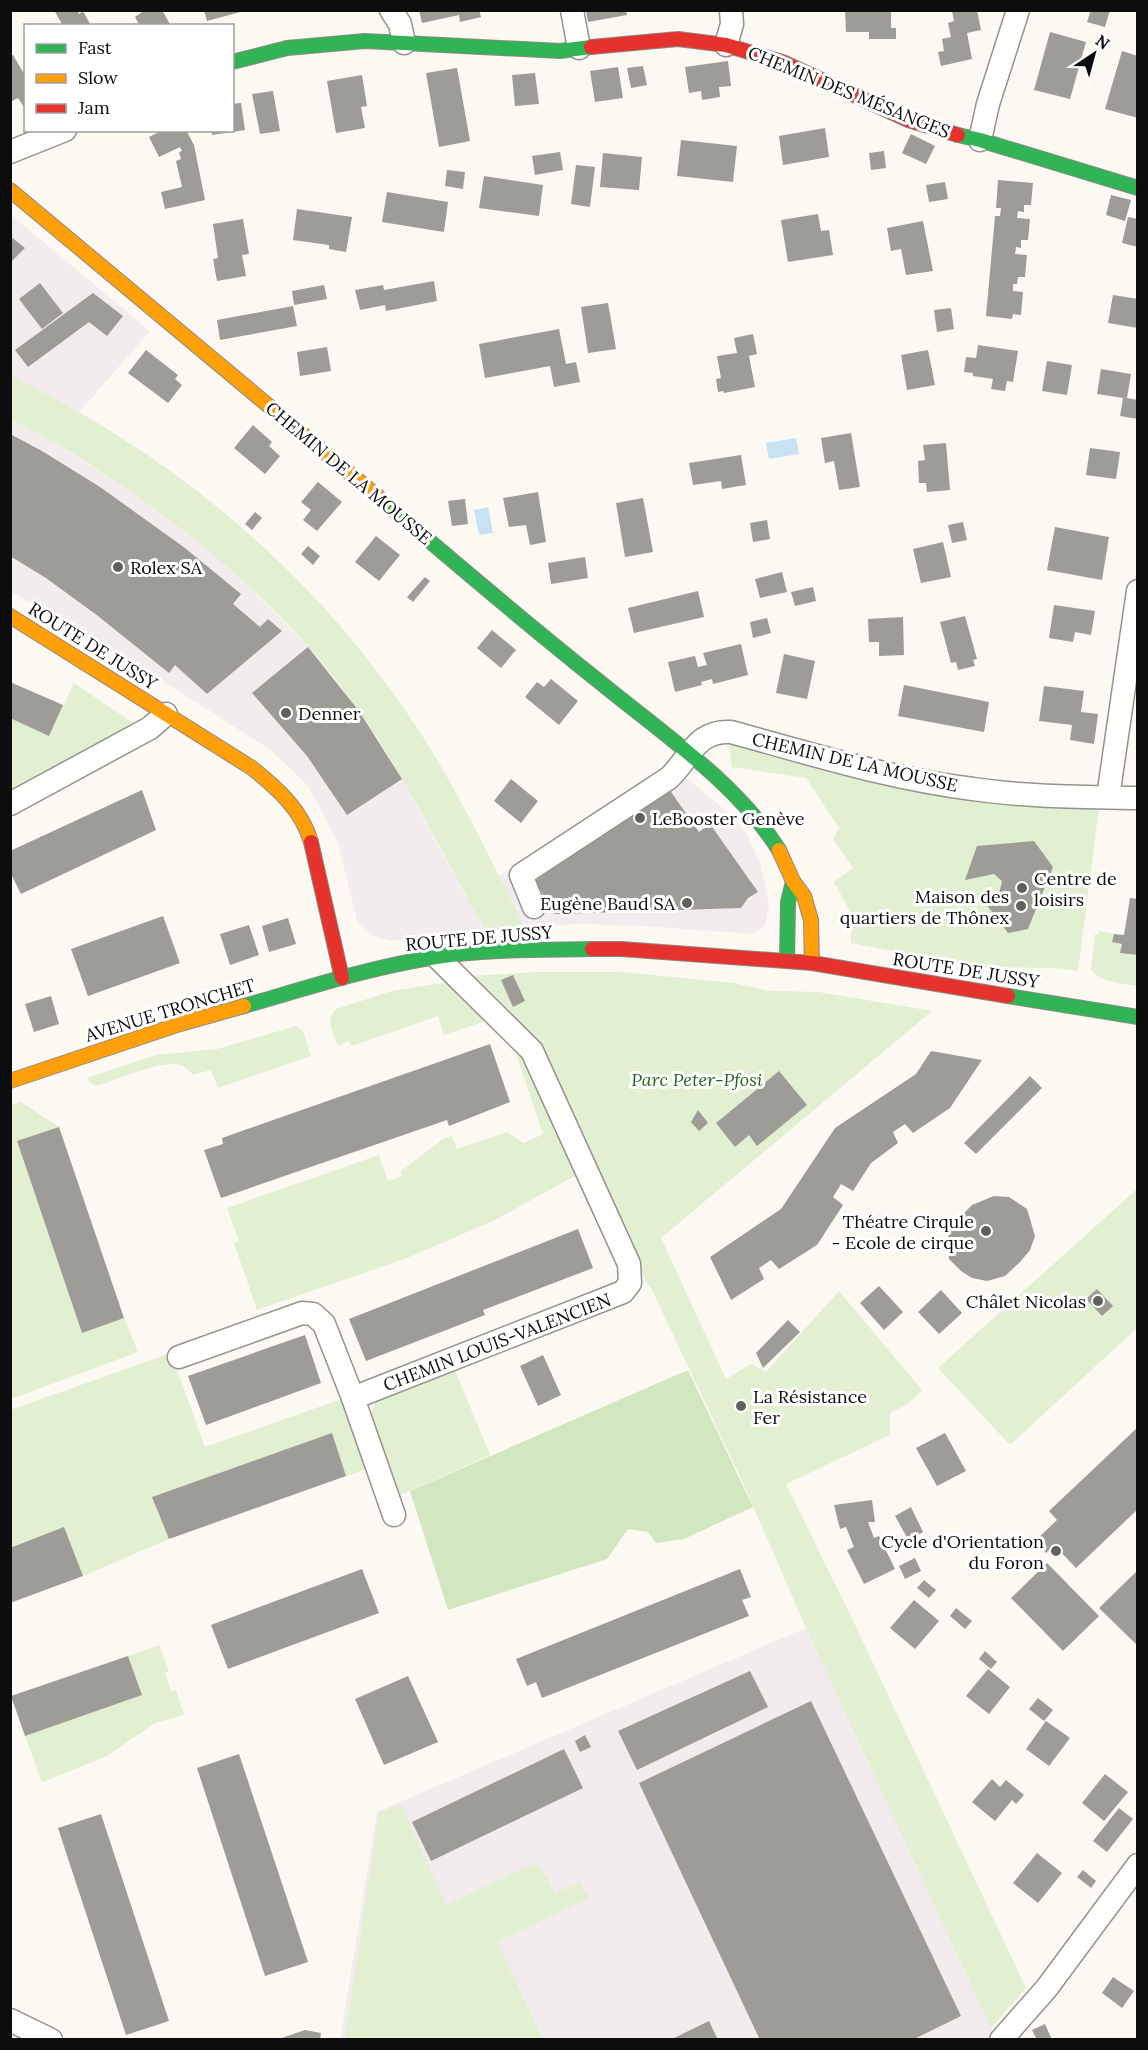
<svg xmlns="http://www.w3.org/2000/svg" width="1148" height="2050" viewBox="0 0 1148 2050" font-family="Lora,serif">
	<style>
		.industrial { fill: #f2ecee }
		.green { fill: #e2f0d1 }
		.forest { fill: #d2e7c0 }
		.water { fill: #c8e2f4 }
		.building { fill: #9e9c97 }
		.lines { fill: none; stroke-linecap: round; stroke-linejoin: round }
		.street-casing { stroke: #949390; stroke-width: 25 }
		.fast-casing { stroke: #8b8a86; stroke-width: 16 }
		.slow-casing { stroke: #8b8a86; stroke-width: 16 }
		.jam-casing { stroke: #8b8a86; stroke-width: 16 }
		.street { stroke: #fefefd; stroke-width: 22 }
		.fast { stroke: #30b455; stroke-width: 14 }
		.slow { stroke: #ff9f0a; stroke-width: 14 }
		.jam { stroke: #e5322d; stroke-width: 14 }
		.poi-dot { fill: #60605d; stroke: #fff; stroke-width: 2 }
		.labels { text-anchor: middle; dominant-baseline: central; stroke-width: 6; stroke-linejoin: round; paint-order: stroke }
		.street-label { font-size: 18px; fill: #0d0d0d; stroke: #fff }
		.poi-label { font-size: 18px; fill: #0d0d0d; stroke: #fff; text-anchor: start }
		.park-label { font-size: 18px; font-style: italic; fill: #28641e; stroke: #fff }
	</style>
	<rect width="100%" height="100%" fill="#fbf9f1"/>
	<g class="industrial">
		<polygon points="10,214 150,331 53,442 151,505 197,541 238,575 308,647 359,711 402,779 466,897 671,765 729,813 746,833 760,863 769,905 765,926 752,934 643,926 583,924 524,926 391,941 372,935 357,921 338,842 308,786 272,751 179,691 71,625 11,592"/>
		<polygon points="806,1628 991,2028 1003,2039 340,2040 377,1812"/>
	</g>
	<g class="green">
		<path d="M11,376C178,457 323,580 423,737C461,797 492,862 524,926L486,931C444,858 408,781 359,711C294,619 209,544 116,482C82,459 48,437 11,420Z"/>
		<polygon points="74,683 136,725 11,794 11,718 49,736"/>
		<polygon points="729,741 1099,808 1078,971 1056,968 977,967 851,943 851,913 834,882 853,868 833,839 839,828 806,778 732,767"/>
		<path d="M1099,931L1114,934L1112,942L1122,944L1121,953L1137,955V986C1121,983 1102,983 1091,970L1095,934H1099Z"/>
		<polygon points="537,972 622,972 733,983 770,991 818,992 932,1011 661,1238 726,1379 751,1364 766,1372 839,1291 922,1390 908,1404 890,1413 890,1435 786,1484 848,1610 1026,1988 991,2028 806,1628 743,1483 651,1288 646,1282 543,1060 470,976"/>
		<path d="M448,982L488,1016L483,1022L444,1035L438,1016L352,1046L349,1041L338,1046C333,1033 325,1020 336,1009L392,991Z"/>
		<path d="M296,1026L303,1031L311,1056L218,1088L211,1070L193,1075C188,1069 183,1064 174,1064C155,1063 116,1080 96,1086L90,1083L87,1078L156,1055L217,1049Z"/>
		<polygon points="521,1051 580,1173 495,1220 407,1258 257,1310 234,1243 239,1241 227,1208 379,1155 388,1181 402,1176 401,1171 443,1139 452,1136 457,1149 507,1132 524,1143 543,1134 517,1057"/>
		<polygon points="21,1102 59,1127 17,1142 82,1332 124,1318 138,1352 11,1399 10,1105"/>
		<polygon points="1137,1189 1137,1328 1010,1445 938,1368"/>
		<polygon points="171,1353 205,1447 342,1399 369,1468 346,1476 332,1434 153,1497 169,1539 83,1576 11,1548 10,1410"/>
		<polygon points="454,1368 490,1455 400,1495 368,1418 378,1398"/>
		<polygon points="159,1645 169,1671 165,1673 171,1691 176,1690 184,1715 155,1723 107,1756 42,1782 25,1736 142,1695 128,1656"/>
		<polygon points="401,1804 446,1905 538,1862 555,1893 580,1882 589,1898 497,1942 543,2039 345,2039 379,1813"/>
	</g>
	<polygon class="forest" points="688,1370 753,1507 684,1539 656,1543 648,1532 628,1529 607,1559 448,1610 410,1491"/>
	<g class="water">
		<polygon points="796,438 799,454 769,459 766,443"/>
		<polygon points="488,507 493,533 479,535 474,510"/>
	</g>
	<g class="building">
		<polygon points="54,10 77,10 79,14 83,11 91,26 63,26"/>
		<polygon points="145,10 162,10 171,26 140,26 135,17"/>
		<polygon points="204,10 244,10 244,11 207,21"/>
		<polygon points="419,10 479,10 481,17 460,22 459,15 422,23"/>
		<polygon points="586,10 626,10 627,15 588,22"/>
		<polygon points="845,10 891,11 891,28 896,28 896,39 869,39 869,32 846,32"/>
		<polygon points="977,10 981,30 967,33 972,59 941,66 938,52 944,51 942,39 951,37 948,23 954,21 952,11"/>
		<polygon points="1091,10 1110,10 1105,27 1087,22"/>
		<polygon points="1050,32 1086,42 1070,99 1034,90"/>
		<polygon points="1122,51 1138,56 1138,118 1105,109"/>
		<polygon points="13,55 23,72 26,71 26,110 18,98 12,101 10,99 10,56"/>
		<polygon points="728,61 731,86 719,87 720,97 702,100 701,91 689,93 685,67"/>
		<polygon points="643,66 647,85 631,88 627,68"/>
		<polygon points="618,67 623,98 595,102 590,71"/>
		<polygon points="457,68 470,141 439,147 426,73"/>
		<polygon points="535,73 539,104 515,106 512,75"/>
		<polygon points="362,75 367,106 361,107 365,128 336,133 327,81"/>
		<polygon points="273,91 280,131 260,134 252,94"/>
		<polygon points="241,103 245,130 212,135 212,130 232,132 232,104"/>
		<polygon points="825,128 829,157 783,165 779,136"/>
		<polygon points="163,130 186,130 194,145 205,200 165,209 161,192 182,187 176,161 181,159 179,152 182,151 180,147 159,157 149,137"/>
		<polygon points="911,134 935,146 926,164 902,153"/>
		<polygon points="681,140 737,146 733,182 677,176"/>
		<polygon points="884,151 886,168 871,170 869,153"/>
		<polygon points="560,152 563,170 535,175 532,156"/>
		<polygon points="603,153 642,157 639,190 600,187"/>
		<polygon points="576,165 595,167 590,207 571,204"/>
		<polygon points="447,170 465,172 463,189 445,186"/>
		<polygon points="484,176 543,185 539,216 479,208"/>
		<polygon points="998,180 1033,183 1031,205 1024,205 1024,212 1018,211 1017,218 1030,219 1028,240 1021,240 1021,248 1016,247 1015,254 1027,255 1025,277 1018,277 1017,284 1013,284 1013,291 1023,292 1021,315 1013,314 1012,319 986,316 995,216 1000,216 1001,208 996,208"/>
		<polygon points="945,182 948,199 929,202 926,185"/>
		<polygon points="387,192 448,202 444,232 382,222"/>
		<polygon points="1111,195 1131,200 1125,221 1106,215"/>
		<polygon points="297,209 352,217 346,252 329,249 329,245 293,240"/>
		<polygon points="818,214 821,231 829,230 833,255 788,262 781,220"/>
		<polygon points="1128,217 1138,219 1138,247 1122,243"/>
		<polygon points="243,219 249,254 242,255 246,276 217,281 213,259 218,258 213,224"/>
		<polygon points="923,221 933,271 906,275 901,249 891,251 887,228"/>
		<polygon points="10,236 25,248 10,263"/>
		<polygon points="434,281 437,301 386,311 385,305 360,310 355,290 383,285 384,290"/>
		<polygon points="40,283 63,313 42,329 19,299"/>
		<polygon points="324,285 327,299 294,305 292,291"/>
		<polygon points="93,293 123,316 107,336 89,322 28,367 15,350"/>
		<polygon points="1113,295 1138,299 1138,328 1108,323"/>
		<polygon points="608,303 616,349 588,353 581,307"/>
		<polygon points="293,306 297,326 220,340 217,320"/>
		<polygon points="951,308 954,329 937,332 934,310"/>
		<polygon points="559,329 566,364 576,362 580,382 554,387 550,366 485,378 479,344"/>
		<polygon points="753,334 757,354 749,356 755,387 724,393 723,391 718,392 716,379 721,378 717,356 737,353 734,338"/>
		<polygon points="978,345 1018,351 1013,382 1007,381 1005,391 991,389 993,379 973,376 973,373 964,372 966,357 976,358"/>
		<polygon points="327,347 331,371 300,376 297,352"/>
		<polygon points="146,350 178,375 175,379 182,385 168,403 128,373"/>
		<polygon points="928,350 935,385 907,390 901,355"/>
		<polygon points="1047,361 1072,365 1067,395 1042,391"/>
		<polygon points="1101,369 1131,374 1127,398 1138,400 1138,419 1120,416 1123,398 1097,394"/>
		<polygon points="253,425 272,442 269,446 280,456 265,474 234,448"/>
		<polygon points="851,433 860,487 839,490 834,461 825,463 821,438"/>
		<polygon points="10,434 42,451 100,487 185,548 241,594 233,604 260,627 268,619 282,631 207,694 175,665 169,673 98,616 46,578 10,556"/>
		<polygon points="946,443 950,490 927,492 926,483 919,483 918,461 925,460 923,445"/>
		<polygon points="1090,448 1120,452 1116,479 1086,475"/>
		<polygon points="741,455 746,485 722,489 721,481 693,485 689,463"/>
		<polygon points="318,482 342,502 317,531 303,520 311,510 301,502"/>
		<polygon points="538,492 546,542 530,545 526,525 509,527 503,498"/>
		<polygon points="643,498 653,552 625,557 616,503"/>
		<polygon points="465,499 468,524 452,526 448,501"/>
		<polygon points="255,512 262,518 252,530 245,524"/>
		<polygon points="767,520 770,539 753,542 750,523"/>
		<polygon points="963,522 967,540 952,543 948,525"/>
		<polygon points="1055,527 1109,537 1102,580 1047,570"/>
		<polygon points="376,536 400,555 379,581 355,562"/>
		<polygon points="943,542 951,577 921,583 913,549"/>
		<polygon points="308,546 320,556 313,565 301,554"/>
		<polygon points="585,557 588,578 551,584 548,563"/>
		<polygon points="782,572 787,592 760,598 755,579"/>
		<polygon points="425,577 430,581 413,602 407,597"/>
		<polygon points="813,587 816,601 795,606 791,592"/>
		<polygon points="698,591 704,617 634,633 628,608"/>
		<polygon points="1054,605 1095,611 1091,635 1075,632 1073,642 1049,638"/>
		<polygon points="965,616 977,659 973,660 975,666 958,670 956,662 951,663 940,622"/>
		<polygon points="903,617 904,655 879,656 879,642 869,642 868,619"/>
		<polygon points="767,618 771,633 753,638 750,622"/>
		<polygon points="492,630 516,650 501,668 477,648"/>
		<polygon points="741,644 748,675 713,684 712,679 701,682 702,685 675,692 668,662 695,656 698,667 707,665 703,653"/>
		<polygon points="308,647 359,711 402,779 347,815 307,756 252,693"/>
		<polygon points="784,654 815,661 807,699 776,693"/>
		<polygon points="551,679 578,701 559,725 525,697 537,682 544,687"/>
		<polygon points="10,682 63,705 49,736 10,718"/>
		<polygon points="904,685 989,702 984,732 898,716"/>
		<polygon points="1044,686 1084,691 1081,712 1098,714 1094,744 1070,740 1072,725 1039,721"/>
		<polygon points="511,779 538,801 521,823 494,801"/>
		<polygon points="669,789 699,832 710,824 758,892 748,898 741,908 555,914 535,881"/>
		<polygon points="142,790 156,830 21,894 10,872 10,851"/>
		<polygon points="1034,841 1053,867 1028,929 1008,933 985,903 987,895 999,894 1002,881 994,874 965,880 977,846"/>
		<polygon points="1130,898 1138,899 1138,955 1120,953 1122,944 1112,942 1114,934 1124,935"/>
		<polygon points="163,916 180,963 88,996 71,949"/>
		<polygon points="288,918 296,944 269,952 262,926"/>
		<polygon points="249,925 259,955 230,965 220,934"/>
		<polygon points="513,975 525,1001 513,1007 501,980"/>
		<polygon points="51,996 59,1024 34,1032 25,1004"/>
		<polygon points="490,1044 510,1102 449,1126 447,1120 221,1198 204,1150 223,1144 222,1138"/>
		<polygon points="931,1051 982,1060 950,1108 913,1133 905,1124 893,1132 898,1143 871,1163 853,1191 841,1184 833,1197 843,1205 817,1245 779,1269 771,1260 759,1268 764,1279 731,1300 710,1257 781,1209 835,1128 916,1074"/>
		<polygon points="779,1071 807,1105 757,1146 749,1135 735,1147 716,1123"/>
		<polygon points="1030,1076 1042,1088 976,1154 964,1143"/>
		<polygon points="698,1110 708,1123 699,1131 691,1122"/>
		<polygon points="59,1127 124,1318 82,1333 17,1141"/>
		<polygon points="994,1196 1009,1197 1027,1209 1035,1236 1030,1250 1020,1262 1005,1276 987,1281 972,1278 961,1271 949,1259 947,1246 949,1232 956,1221 972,1205"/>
		<polygon points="578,1229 593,1268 483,1310 485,1315 366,1361 349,1319"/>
		<polygon points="879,1286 903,1312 884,1330 860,1303"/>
		<polygon points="1097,1289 1113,1306 1102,1316 1086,1299"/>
		<polygon points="941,1290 962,1313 939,1334 918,1312"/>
		<polygon points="788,1320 800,1332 763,1368 756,1353"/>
		<polygon points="305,1335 321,1383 206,1425 188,1376"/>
		<polygon points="543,1355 561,1395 538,1406 520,1366"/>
		<polygon points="1138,1427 1138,1509 1076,1568 1054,1545 1046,1553 1035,1541 1057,1520 1049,1511"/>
		<polygon points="332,1433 346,1476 169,1539 152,1497"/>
		<polygon points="945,1433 966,1471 937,1486 916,1448"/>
		<polygon points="872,1500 875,1522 868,1522 874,1538 879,1536 895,1569 864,1584 847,1550 854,1547 846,1527 840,1529 834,1505"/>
		<polygon points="911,1507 923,1532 909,1541 895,1516"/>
		<polygon points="64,1527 83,1576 10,1603 10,1548"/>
		<polygon points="915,1558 921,1571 905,1579 899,1566"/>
		<polygon points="1047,1563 1099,1616 1063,1651 1011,1598"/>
		<polygon points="362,1569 379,1613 228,1669 211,1625"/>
		<polygon points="740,1569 751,1597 742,1600 749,1616 542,1698 536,1682 527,1686 516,1659"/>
		<polygon points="1138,1570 1138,1646 1099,1608"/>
		<polygon points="924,1580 936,1590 929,1598 917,1588"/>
		<polygon points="914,1600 939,1621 915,1649 890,1628"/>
		<polygon points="956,1608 972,1621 965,1629 950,1616"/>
		<polygon points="985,1651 997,1662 991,1669 979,1659"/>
		<polygon points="128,1656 142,1695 25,1736 11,1696"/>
		<polygon points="988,1669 1010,1687 989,1714 966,1696"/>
		<polygon points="750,1671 768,1707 637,1770 618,1731"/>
		<polygon points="408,1676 438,1742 384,1765 355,1699"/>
		<polygon points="1038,1698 1053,1710 1044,1721 1029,1709"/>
		<polygon points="811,1701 961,2016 912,2040 760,2040 639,1783"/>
		<polygon points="1046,1721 1070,1738 1049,1766 1026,1749"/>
		<polygon points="585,1735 591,1747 580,1752 575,1741"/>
		<polygon points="564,1749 583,1788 431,1861 412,1822"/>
		<polygon points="239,1754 308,1962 265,1976 197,1768"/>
		<polygon points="1105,1774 1128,1792 1104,1821 1082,1803"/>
		<polygon points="992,1779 1000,1787 1006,1780 1024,1795 1016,1804 1012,1800 995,1821 972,1802"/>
		<polygon points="1119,1808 1133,1819 1107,1852 1093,1841"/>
		<polygon points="101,1814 169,2021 126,2035 58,1828"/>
		<polygon points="1037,1853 1062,1873 1038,1903 1013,1883"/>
		<polygon points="1083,1870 1096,1881 1091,1888 1077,1877"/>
		<polygon points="1113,1977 1134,1991 1122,2008 1102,1993"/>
		<polygon points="709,2021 718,2040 670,2040"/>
		<polygon points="1045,2024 1052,2040 1037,2040 1032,2030"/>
		<polygon points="305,2030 321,2033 320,2040 276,2040"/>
	</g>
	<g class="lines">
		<g class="street-casing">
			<g id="street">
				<polyline points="391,10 400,24 404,43"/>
				<polyline points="572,10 579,48"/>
				<polyline points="726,45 732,24 731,10"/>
				<polyline points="980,140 988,104 1018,10"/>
				<polyline points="10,152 65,130"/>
				<polyline points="1108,797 1138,591"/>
				<polyline points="10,804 150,728 166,714"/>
				<path d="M534,907L521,875L669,778C691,757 696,730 731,732C811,754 891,779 973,789C1028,797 1082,797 1138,798"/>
				<polyline points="179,1357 302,1313 313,1314 324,1324 353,1398 623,1292 630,1283 629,1264 532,1051 437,957"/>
				<polyline points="353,1398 394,1515"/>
				<polyline points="10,2020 51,2040"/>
				<polyline points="1001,2040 1046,1989 1138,1865"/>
			</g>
		</g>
		<g class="fast-casing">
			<g id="fast">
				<polyline points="232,62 287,48 365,41 560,51 591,47"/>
				<polyline points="958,135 980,140 1138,188"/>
				<path d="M384,502C455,563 527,624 601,683C662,733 737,783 779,850"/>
				<polyline points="787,961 788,902 793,882"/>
				<polyline points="1008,996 1138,1017"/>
				<path d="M244,1006C307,988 371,967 436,957C487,949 540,950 592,949"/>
			</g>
		</g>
		<g class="slow-casing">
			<g id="slow">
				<polyline points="10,190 384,502"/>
				<path d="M10,616L252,768C277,788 302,810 311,842"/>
				<polyline points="779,850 793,881 804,896 811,920 812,963"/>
				<polyline points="10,1081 180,1024 244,1006"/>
			</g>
		</g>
		<g class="jam-casing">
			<g id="jam">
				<polyline points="591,47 678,39 726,45 785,63 908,120 958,135"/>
				<polyline points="311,842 342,978"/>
				<polyline points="592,949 621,949 812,963 1008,996"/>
			</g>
		</g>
		<use href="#street" class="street"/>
		<use href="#fast" class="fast"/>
		<use href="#slow" class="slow"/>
		<use href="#jam" class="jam"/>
	</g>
	<g class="poi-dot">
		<circle cx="118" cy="567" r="6"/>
		<circle cx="286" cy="713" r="6"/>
		<circle cx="640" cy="818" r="6"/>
		<circle cx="1022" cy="888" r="6"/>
		<circle cx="687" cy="903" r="6"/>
		<circle cx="1021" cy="906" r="6"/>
		<circle cx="986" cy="1231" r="6"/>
		<circle cx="1098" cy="1301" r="6"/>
		<circle cx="741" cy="1406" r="6"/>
		<circle cx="1056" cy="1551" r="6"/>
	</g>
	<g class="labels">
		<g class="street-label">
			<text transform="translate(849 92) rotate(22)">CHEMIN DES MÉSANGES</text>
			<text transform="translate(349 473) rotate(40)">CHEMIN DE LA MOUSSE</text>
			<text transform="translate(93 646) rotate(32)">ROUTE DE JUSSY</text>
			<text transform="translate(855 762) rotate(13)">CHEMIN DE LA MOUSSE</text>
			<text transform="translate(479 938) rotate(-5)">ROUTE DE JUSSY</text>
			<text transform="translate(966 970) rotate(9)">ROUTE DE JUSSY</text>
			<text transform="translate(170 1010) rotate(-17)">AVENUE TRONCHET</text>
			<text transform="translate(497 1342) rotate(-21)">CHEMIN LOUIS-VALENCIEN</text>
		</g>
		<g class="poi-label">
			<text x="130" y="567">Rolex SA</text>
			<text x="298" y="713">Denner</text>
			<text x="652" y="818">LeBooster Genève</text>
			<text x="1034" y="878">Centre de<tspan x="1034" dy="21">loisirs</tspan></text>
			<text x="1009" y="896" text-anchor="end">Maison des<tspan x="1009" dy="21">quartiers de Thônex</tspan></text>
			<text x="675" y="903" text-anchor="end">Eugène Baud SA</text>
			<text x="974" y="1221" text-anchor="end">Théatre Cirqule<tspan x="974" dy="21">- Ecole de cirque</tspan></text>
			<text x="1086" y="1301" text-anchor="end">Châlet Nicolas</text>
			<text x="753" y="1396">La Résistance<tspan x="753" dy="21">Fer</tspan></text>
			<text x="1044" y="1541" text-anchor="end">Cycle d'Orientation<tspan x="1044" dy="21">du Foron</tspan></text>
		</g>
		<g class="park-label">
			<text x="697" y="1079">Parc Peter-Pfosi</text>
		</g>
	</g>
	<rect width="1148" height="2050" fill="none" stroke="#0d0d0d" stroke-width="24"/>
	<rect x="24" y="24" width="210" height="108" fill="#ffffff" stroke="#9e9e9e" stroke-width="1.5"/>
	<rect x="36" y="44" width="30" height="9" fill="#30b455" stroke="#9e9e9e" stroke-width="1.5"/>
	<text x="78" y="54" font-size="18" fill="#0d0d0d">Fast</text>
	<rect x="36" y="74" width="30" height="9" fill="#ff9f0a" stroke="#9e9e9e" stroke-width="1.5"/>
	<text x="78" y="84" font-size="18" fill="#0d0d0d">Slow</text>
	<rect x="36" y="104" width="30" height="9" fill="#e5322d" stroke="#9e9e9e" stroke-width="1.5"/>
	<text x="78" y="114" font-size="18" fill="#0d0d0d">Jam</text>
	<g transform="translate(1094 54) rotate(36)" stroke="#ffffff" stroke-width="4.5" paint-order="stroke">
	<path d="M0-4.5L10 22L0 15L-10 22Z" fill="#0d0d0d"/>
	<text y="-9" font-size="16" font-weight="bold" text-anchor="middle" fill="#0d0d0d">N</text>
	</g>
</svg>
